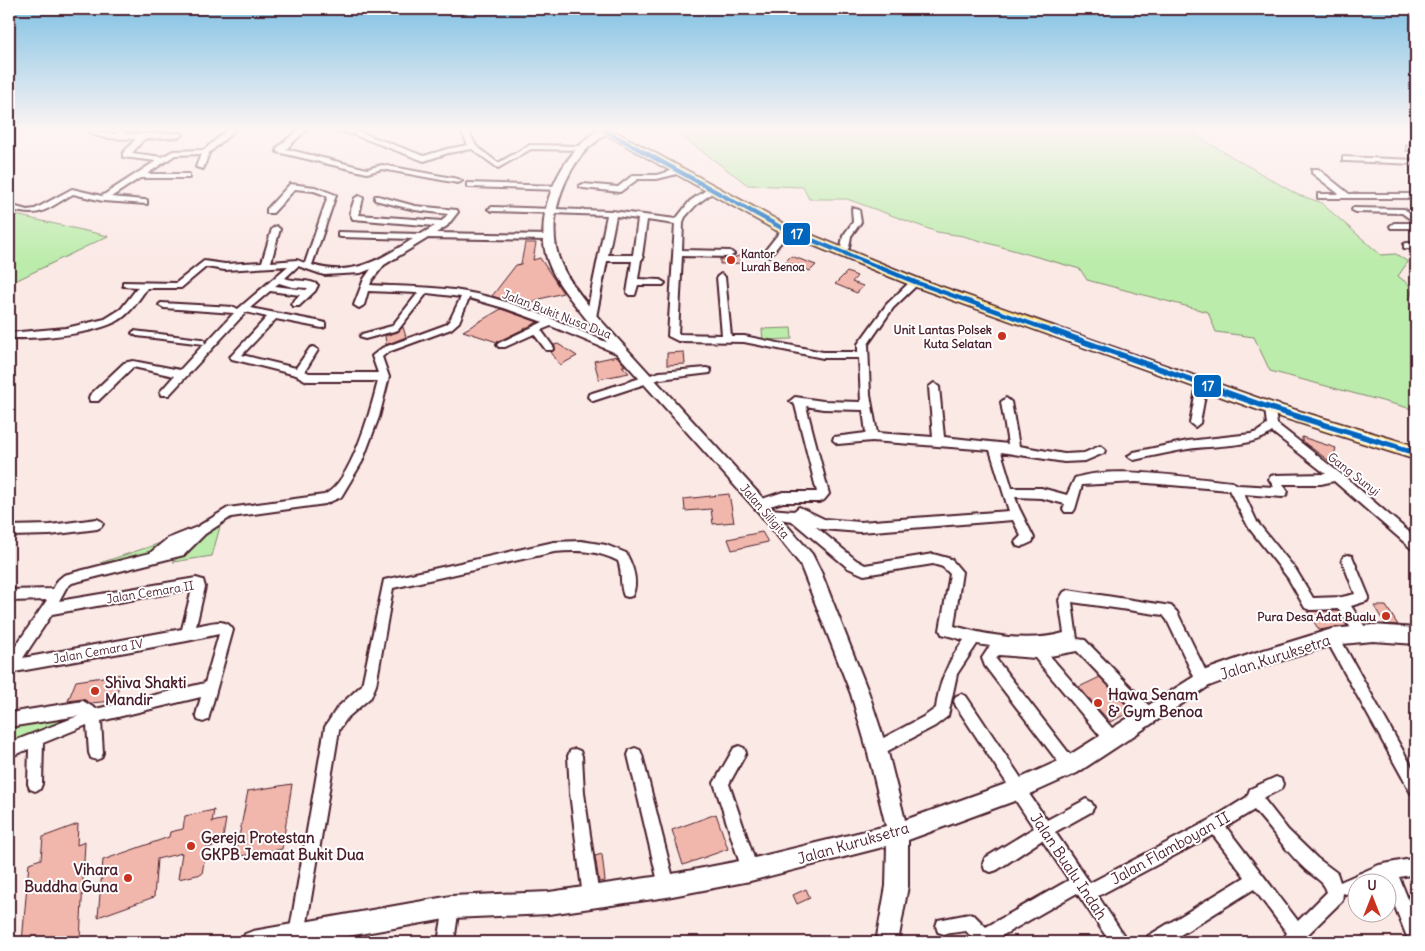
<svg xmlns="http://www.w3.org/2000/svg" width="1425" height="951" viewBox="0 0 1425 951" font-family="Delius,sans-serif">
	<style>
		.green { fill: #bbecab; stroke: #82866b }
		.building { fill: #f1b7ac; stroke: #4a1f2b }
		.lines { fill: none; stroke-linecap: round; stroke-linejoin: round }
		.minor-casing { stroke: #4a1f2b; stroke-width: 4 }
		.secondary-casing { stroke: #4a1f2b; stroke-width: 4 }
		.trunk-casing { stroke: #4a1f2b; stroke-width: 3 }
		.minor { fill: #fff; fill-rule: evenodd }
		.secondary { fill: #fff; fill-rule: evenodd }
		.trunk { fill: #fde080; fill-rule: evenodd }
		.bus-1-far1-casing { stroke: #fff; stroke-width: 7 }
		.bus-1-casing { stroke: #fff; stroke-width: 10 }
		.bus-1-far1 { stroke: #0065bd; stroke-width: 4.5 }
		.bus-1 { stroke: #0065bd; stroke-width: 6 }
		.poi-dot { fill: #c8321e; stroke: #fff; stroke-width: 2 }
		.labels { text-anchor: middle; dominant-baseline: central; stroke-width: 4; stroke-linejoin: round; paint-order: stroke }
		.far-poi-label { font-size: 11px; font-weight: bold; fill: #4a1f2b; stroke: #fff; text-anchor: start }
		.street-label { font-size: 12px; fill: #4a1f2b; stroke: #fff }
		.poi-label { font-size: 12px; font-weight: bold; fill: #4a1f2b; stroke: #fff; text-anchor: end }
		.near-street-label { font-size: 15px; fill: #4a1f2b; stroke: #fff }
		.near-poi-label { font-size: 15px; font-weight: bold; fill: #4a1f2b; stroke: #fff; text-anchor: start }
		.line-badge { stroke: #fff; stroke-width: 2 }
		.badge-label { font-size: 14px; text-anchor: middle; font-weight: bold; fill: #fff }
	</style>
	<rect width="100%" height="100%" fill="#fbe9e6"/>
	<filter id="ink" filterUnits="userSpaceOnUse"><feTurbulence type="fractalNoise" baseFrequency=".02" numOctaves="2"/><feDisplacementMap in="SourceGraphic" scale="10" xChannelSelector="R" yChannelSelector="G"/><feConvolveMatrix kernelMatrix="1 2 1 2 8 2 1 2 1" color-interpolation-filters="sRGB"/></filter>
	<g filter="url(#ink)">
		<g class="green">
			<polygon points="673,130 1186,130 1298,195 1320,202 1381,255 1396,254 1408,262 1398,276 1413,288 1409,301 1416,307 1416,410 1270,371 1254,337 1216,332 1208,312 1087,280 1080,269 963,236 937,232 847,199 809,199 803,187 748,185"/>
			<polygon points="9,213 11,214 108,236 9,284"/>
			<polygon points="791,328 792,339 763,340 762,329"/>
			<polygon points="222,519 212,556 173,562"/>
			<polygon points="173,539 140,557 100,563"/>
			<polygon points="61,717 63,720 61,726 9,745 9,726"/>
		</g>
		<g class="building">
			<polygon points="525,243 536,243 533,260 540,258 563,293 540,299 526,307 492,296 516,265 521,264"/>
			<polygon points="742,255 742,263 720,264 720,259 730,259"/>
			<polygon points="791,256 816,265 810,271 785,262"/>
			<polygon points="847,272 857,276 852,282 863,286 857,293 835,284"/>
			<polygon points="501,309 538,322 497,342 463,331"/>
			<polygon points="403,327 406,337 386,345 385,336 398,332"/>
			<polygon points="558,344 577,356 560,365 551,352 555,349 554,345"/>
			<polygon points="684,352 685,364 667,365 667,353"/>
			<polygon points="617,356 625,366 622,366 629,373 599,379 594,361"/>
			<polygon points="1302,437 1336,448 1332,463 1302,441"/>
			<polygon points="729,494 734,522 713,524 711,509 685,511 684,499"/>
			<polygon points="762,532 768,542 732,550 728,539"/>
			<polygon points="1374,606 1386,606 1398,625 1385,624"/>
			<polygon points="1307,611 1338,611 1347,626 1319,630"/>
			<polygon points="123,674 114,701 90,703 83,699 68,701 76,681"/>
			<polygon points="1100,677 1132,711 1110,722 1079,687"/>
			<polygon points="292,784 282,849 235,857 248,791"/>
			<polygon points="214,810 212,822 226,819 222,844 206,848 202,874 178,879 182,853 157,859 154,897 98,917 103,860 169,837 170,832 183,829 185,816"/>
			<polygon points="716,814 728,849 683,865 672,830"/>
			<polygon points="78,824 77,845 85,842 80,940 74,942 22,942 29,863 41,859 43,837"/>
			<polygon points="602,854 605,881 599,882 595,856"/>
			<polygon points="806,889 810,898 797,904 793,895"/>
		</g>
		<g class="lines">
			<g class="minor-casing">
				<g id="minor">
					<path d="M120,130H128L124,134L182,133L183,135L179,137L144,139L132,153L162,157L173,151L204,150L227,130H235L209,153L203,169L196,167L201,154L175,155L147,174H189V178H140L111,197L144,200H147V204L103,201L73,194C46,209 41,219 9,209V205L27,210L35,209L72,189L102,196L156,161L123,157V153L136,139C123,138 102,140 90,133L94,131L116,134Z"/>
					<polygon points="298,130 306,130 286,149 367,169 382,165 458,179 462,181 458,183 382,169 367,173 277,152 277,148"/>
					<polygon points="338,130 357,131 424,156 447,149 468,145 461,130 468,130 476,146 498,163 530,145 583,146 587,148 583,150 531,149 498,168 472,149 448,153 424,161 355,135"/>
					<rect x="1407" y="146" width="9" height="4"/>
					<polygon points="1343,157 1416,160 1416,164 1346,161 1343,161"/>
					<polygon points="678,169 682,171 681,173 657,179 638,179 620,192 583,188 579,186 583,184 618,187 633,175 657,175"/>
					<polygon points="1312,169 1318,169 1349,194 1416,194 1416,198 1318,198 1318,194 1339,194 1312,173"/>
					<polygon points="467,183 559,186 563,188 559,190 470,187 467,187"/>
					<path d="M290,184L315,187L336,195L312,265C352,278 381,259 413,239L341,237L338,236V232L421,234L435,226L353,219L350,213L355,198L359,196L363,198L359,215L442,221L448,214L415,210L375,200V196H378L415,206L457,210L458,212L447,226L436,233L552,235V239L549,240L428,238L384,265L372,280L370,285C402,287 434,286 466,292C522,302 575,329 627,351L629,353L624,356L621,355L551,326L541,330L554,348L552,350H546L534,334L505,347H499L497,345L499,343L543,322L504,308L469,298L459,322L451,329L388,352L382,357L389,377L379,417L362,462L341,497L325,504L231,517L205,534L184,555L72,583L66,588L59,601L196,578L203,580L205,587L196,626C208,624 226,616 233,630L208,720L203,722L198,720L196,715L201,697L101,721L103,753L101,758L96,760L91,758L89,753L87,725L43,743L42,784L40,789L35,791L30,789L28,784L29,749L9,757V743L78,716L9,727V713L83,701L96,709L205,683L219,634L187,641L9,673V656L47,600L9,601V590L53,589L58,580L64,575L150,553L167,539L197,527L228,508L324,495C351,483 371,409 378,381H307L296,375L232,359L230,357L232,355L267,317L246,312L169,395H161L160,392L174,376L133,367L98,401H90L89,398L90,395L124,363L128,362L133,361L180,370L204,344L137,336L132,333L134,331L201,339L204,340L205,344L234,313L164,308L159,305L161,303L234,307L238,309L288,266L225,270L206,267L181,288H147C139,299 131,313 119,320C95,334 40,339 12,338L9,337V333L66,328L105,319L121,309L138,287L123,286V282L176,283L204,261L225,264L262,262L272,229L276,226L280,229L271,262L297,260L305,263L328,196L314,191L295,189L273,213H267V209ZM298,266L324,275L361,273L371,269L364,279L354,305L359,308L364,305L368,291L418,293L392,326L362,334L360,336L362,338L365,339L398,330L427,293L461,297L450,320L445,325L382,348L372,356L378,373H309L305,371L318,350L313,347L310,348L296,368L242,355L276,319L322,328L325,327V323L322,322L250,308L270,291L300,295L291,304L293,306H299L315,291L318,285C310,279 295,282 285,278ZM279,283L292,287L308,288L306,290L275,286ZM192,589L182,629L23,658L52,614Z"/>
					<path d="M709,188L716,190L696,205L685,217L683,222L682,250L730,251L734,254L730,257L682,256L678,334L722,335L717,277L721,274L725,277L731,336H744L823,352H858V344L887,304L912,280H918V284L893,308L868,344L870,395L877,433L933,437L929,387L934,383L939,387L944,437L1008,444L1001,402L1006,398L1011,402L1019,446L1064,454L1084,453L1100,446L1105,450L1104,453L1085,461L1064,462L1001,452L1012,488H1041L1067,495L1075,478C1115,465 1189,478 1232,482L1238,485L1274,487L1269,479L1271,476L1275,475L1326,474L1272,432C1252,448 1214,445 1188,449C1170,452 1152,456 1134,460L1128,456L1134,452L1188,441L1251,434L1257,432L1267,425L1265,408L1266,405H1274L1277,424L1351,482L1416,538V550L1412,549L1334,481L1321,484H1283L1288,492L1286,495L1282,497L1244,494L1257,522L1296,570L1313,598L1342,597L1355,594L1342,560L1344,556L1348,555L1352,556L1369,597L1367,601L1351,606L1367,630L1369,634L1367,638L1362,640L1357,638L1339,609L1310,610L1305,608L1288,578L1249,528L1229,490L1136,482L1082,485L1075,509L1073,512H1065L1063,509L1065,504L1041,498L1015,497L1019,508L1034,538L1032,542L1021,547L1017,546L1015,542L1021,536L1013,520L860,532L822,529L815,526L856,560L865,565L933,554L951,559L962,572L954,626C990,636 1028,643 1064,633L1059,600L1064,592L1068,590L1171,606L1177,612L1210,680L1208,685L1203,686L1198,685L1167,620L1163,615L1072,602L1077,639L1085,640L1153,710L1155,715L1153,720L1148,722L1143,720L1077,651L1050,656L1118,735L1120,740L1118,745L1113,747L1108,745L1035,658L999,655L996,659L1075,761L1077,766L1075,771L1070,773L1065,771L985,666L982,658L990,646L977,644L957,674L948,716L935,726L882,754L877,756L872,754L870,749L872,744L925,716L936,708C939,682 948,661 964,640L942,634L940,630L950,574L943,567L933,564L864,575L848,568L792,521L765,517L763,514L765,511L769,509L794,511L799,507L824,519L860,522L1009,511L990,450L872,441L838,444L833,440L834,437L866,433L863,410L823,409L806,406L829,494L824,500L820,502H783L760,509L756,507L754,504L756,501L783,492H817L795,405L790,401L795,397L823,401L861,402L859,358H823L744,342L678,341L668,336L675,224L647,220L642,256L643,258L641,260L638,279L660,280L665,283L663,285H638L635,295H629L627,293L632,261H607L596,317L594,319H588L586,317L607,215L492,211L488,209L492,207L612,211L676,219L690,201ZM616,216L638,219L633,255H608Z"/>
					<polygon points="852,208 859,210 861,222 851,236 849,248 845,251 841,248 843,236 853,222"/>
					<polygon points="1353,208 1404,209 1416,217 1416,223 1402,213 1356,212 1352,210"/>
					<polygon points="1394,223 1416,223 1416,228 1391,228 1390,226"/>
					<polygon points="786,227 790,230 789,232 770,256 764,256 764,252 783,228"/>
					<polygon points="1407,243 1416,243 1416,249 1404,248 1404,244"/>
					<polygon points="706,368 710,369 711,371 710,373 660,379 593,401 588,397 589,394 660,372"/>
					<polygon points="1202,380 1207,384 1200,423 1195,427 1190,423 1197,384"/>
					<polygon points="97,519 101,521 103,524 101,527 97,529 50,535 9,536 9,526 50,525"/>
					<path d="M581,541L606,545L626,553C633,566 639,582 632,596L628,597L624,596C619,585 623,573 618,561C597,550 576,550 554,552L393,588L376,685L371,697L347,718L339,730L305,935L303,941H291L289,935L325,727L337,708L362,685L384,580L554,542Z"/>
					<polygon points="1332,631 1337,633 1416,774 1416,795 1411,793 1327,641 1325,637 1327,633"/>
					<path d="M961,694L966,696L1025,784L1027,791L1047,820L1081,802L1086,799L1091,802L1094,807L1091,812L1055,832L1090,883L1210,820L1247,797L1250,789L1276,777L1281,779L1283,784L1281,789L1263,798L1288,830L1317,858L1337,873L1340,882L1379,865L1416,858V874L1399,877L1416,919V942H1409L1388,889V884H1385L1384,880L1373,884H1358V889L1346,894L1343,893L1342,901L1300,942H1281L1287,933L1254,889L1169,942H1146L1148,936L1245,877L1213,835L1098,896L1128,942H1110L1077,893L991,942H976L966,931L944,934L938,932L936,926L938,920L969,914L975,916L986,927L1069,880L1042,840L997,870L991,872L985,870L983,864L985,858L1034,828L1012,795L1010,788L956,706L954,701L956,696ZM1254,810C1272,829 1286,852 1306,870C1315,878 1324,881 1327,892L1298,921L1226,827Z"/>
					<polygon points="739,746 744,748 746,753 729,784 758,870 756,876 750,878 744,876 742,870 714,783 734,748"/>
					<polygon points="635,748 640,750 642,755 675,886 673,892 667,894 661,892 659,886 628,755 630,750"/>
					<polygon points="575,749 580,751 582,756 584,793 599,897 597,903 591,905 585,903 583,897 570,793 568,756 570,751"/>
					<polygon points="451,899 457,901 459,907 454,942 438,942 445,901"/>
				</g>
			</g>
			<g class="secondary-casing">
				<path id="secondary" d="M598,130H610C601,139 589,145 581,156C559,184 546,229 561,264C569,282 583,298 595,314L770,506L812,554L821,572L869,694L887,749L905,820L1014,781L1063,759L1203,671L1254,653L1332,629L1373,625L1416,628V644L1373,641L1332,645L1254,669L1209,686L1077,773L1017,800L908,840V886L898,942H876L886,886L887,846L750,881L667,897L549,914L451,918L314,942H242L245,934L253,931L451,896L549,892L667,875L750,859L886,826L867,749L851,694L800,564L760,514L587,320C572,300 552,279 546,255C535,209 560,156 598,130Z"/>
			</g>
			<g class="trunk-casing">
				<polygon id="trunk" points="598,130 613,130 785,224 920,279 1270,402 1416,446 1416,460 1258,410 910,285 775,230"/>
			</g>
			<use href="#minor" class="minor"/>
			<use href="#secondary" class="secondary"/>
			<use href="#trunk" class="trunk"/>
			<g class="bus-1-far1-casing">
				<polyline id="bus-1-far1" points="604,130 780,227 915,282 1057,333"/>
			</g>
			<g class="bus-1-casing">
				<polyline id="bus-1" points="1054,331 1264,406 1416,453"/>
			</g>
			<use href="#bus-1-far1" class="bus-1-far1"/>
			<use href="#bus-1" class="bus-1"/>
		</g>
	</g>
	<linearGradient id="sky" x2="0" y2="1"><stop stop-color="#80c1e4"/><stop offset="0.49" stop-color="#fdf5f4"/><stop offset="1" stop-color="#fdf5f4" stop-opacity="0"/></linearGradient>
	<rect width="1425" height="263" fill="url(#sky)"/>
	<g class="poi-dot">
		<circle cx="731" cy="260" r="5"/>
		<circle cx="1002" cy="336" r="5"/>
		<circle cx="1386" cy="616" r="5"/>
		<circle cx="95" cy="691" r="5"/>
		<circle cx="1098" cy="703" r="5"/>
		<circle cx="191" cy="846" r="5"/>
		<circle cx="128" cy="878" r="5"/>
	</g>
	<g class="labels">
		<g class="far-poi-label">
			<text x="741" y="254">Kantor<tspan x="741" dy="13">Lurah Benoa</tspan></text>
		</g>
		<g class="street-label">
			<text transform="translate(557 314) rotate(21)">Jalan Bukit Nusa Dua</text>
			<text transform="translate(1354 474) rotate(38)">Gang Sunyi</text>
			<text transform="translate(765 511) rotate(49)">Jalan Siligita</text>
			<text transform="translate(150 592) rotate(-9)">Jalan Cemara II</text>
			<text transform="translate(98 651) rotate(-10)">Jalan Cemara IV</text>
		</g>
		<g class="poi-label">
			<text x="992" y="329">Unit Lantas Polsek<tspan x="992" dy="14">Kuta Selatan</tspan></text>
			<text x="1376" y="616">Pura Desa Adat Bualu</text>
		</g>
		<g class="near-street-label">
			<text transform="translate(1275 657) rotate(-18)">Jalan Kuruksetra</text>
			<text transform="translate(853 843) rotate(-16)">Jalan Kuruksetra</text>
			<text transform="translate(1170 848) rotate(-29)">Jalan Flamboyan II</text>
			<text transform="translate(1069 866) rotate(56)">Jalan Bualu Indah</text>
		</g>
		<g class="near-poi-label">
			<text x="105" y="682">Shiva Shakti<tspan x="105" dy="17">Mandir</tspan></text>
			<text x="1108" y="694">Hawa Senam<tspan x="1108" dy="17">&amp; Gym Benoa</tspan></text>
			<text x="201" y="837">Gereja Protestan<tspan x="201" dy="17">GKPB Jemaat Bukit Dua</tspan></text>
			<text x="118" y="869" text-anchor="end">Vihara<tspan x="118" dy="17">Buddha Guna</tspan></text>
		</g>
	</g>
	<g class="line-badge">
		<rect x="782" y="222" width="29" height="24" rx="5" fill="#0065bd"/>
		<rect x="1193" y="374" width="29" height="24" rx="5" fill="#0065bd"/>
	</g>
	<g class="badge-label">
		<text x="797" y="239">17</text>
		<text x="1208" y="391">17</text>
	</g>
	<rect width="1425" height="951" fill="none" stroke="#fff" stroke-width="30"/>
	<rect x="15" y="15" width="1395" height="921" fill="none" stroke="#4a1f2b" stroke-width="2" filter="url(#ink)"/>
	<g transform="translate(1372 898)"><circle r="24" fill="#ffffff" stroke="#b7a5aa"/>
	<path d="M0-4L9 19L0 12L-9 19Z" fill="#c8321e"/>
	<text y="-8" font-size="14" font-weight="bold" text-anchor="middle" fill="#4a1f2b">U</text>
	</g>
</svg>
